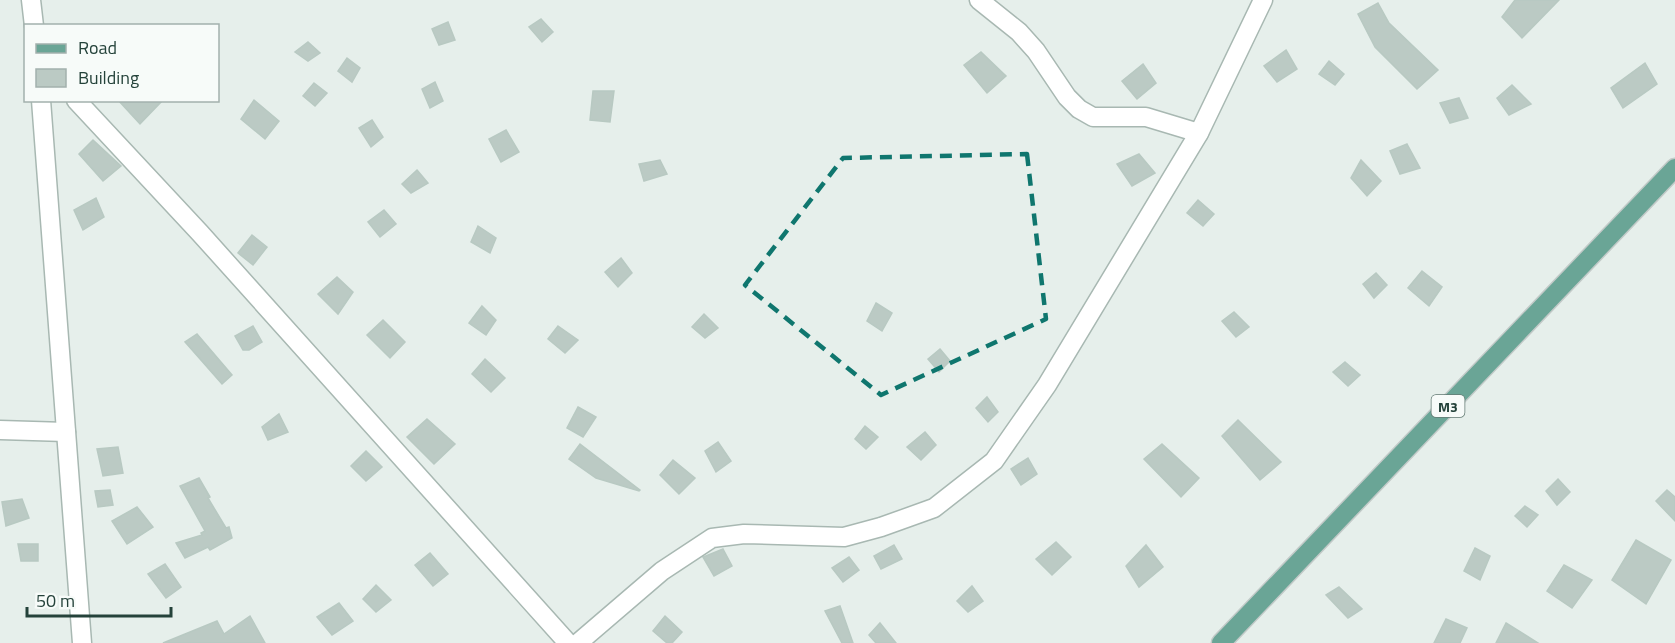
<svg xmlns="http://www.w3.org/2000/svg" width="1675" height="643" viewBox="0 0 1675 643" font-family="'Titillium Web',sans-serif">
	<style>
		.building { fill: #bbcac4; stroke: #b8c9c2; stroke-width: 1.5 }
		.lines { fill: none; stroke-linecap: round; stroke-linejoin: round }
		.minor-casing { stroke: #a8b8b2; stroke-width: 21 }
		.primary-casing { stroke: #c2cac8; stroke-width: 21 }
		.minor { stroke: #fff; stroke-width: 18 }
		.primary { stroke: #6aa596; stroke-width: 18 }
		.marked { fill: none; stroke: #0f766e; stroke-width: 4.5; stroke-dasharray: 12 8; stroke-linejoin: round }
		.labels { text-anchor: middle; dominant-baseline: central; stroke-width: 4.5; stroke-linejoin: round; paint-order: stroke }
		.shield { fill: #f7fbf9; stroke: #637a73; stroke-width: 1.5 }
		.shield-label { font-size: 14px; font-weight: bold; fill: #24423a }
	</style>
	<rect width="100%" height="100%" fill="#e6efeb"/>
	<g class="building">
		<polygon points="1515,0 1559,0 1522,38 1502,17"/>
		<polygon points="1378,3 1389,23 1438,70 1417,89 1375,47 1358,14"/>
		<polygon points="541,19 553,32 542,42 529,27"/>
		<polygon points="448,22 455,40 439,45 432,29"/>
		<polygon points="308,42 320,53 308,61 295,52"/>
		<polygon points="1286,50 1297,69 1277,82 1264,66"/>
		<polygon points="981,52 1006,76 987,93 964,65"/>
		<polygon points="347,58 360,68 352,82 338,71"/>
		<polygon points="1329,61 1344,74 1335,85 1319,74"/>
		<polygon points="1645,63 1657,84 1623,108 1611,88"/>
		<polygon points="1143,64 1156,83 1137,99 1122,81"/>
		<polygon points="435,82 443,101 430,108 422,89"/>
		<polygon points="314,83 327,93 315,106 303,96"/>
		<polygon points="1512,85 1531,104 1509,115 1497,98"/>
		<polygon points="593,91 614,91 610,122 590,120"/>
		<polygon points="1459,98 1468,118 1450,123 1440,103"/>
		<polygon points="118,100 163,100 140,124"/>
		<polygon points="254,100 279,121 265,139 241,119"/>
		<polygon points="372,120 383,137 371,147 359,128"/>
		<polygon points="506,130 519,152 501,162 489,139"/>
		<polygon points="93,140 121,166 103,181 79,154"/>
		<polygon points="1407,144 1420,168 1400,174 1390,151"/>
		<polygon points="1139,154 1155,173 1132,186 1117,164"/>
		<polygon points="660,160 667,174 644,181 639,164"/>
		<polygon points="1361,160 1381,181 1367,196 1351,178"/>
		<polygon points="417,170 428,183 411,193 402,184"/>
		<polygon points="96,198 104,217 83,230 74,210"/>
		<polygon points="1198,200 1214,214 1203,226 1187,213"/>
		<polygon points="384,210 396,224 380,237 368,222"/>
		<polygon points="478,226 496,238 490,253 471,242"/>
		<polygon points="252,235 267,247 253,265 238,253"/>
		<polygon points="621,258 632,273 618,287 605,272"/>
		<polygon points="1422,271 1442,287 1429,306 1408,288"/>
		<polygon points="1376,273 1387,285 1374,298 1363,284"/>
		<polygon points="337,277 353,292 338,314 318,294"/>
		<polygon points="876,303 892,313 882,331 867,321"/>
		<polygon points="482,306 496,320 486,335 469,323"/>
		<polygon points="1234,312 1249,327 1236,337 1222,321"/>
		<polygon points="704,314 718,328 705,338 692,327"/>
		<polygon points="383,320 405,342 390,358 367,335"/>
		<polygon points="253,326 262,342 249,350 243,350 235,336"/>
		<polygon points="558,326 578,340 565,353 548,339"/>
		<polygon points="197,334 232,375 222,384 185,342"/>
		<polygon points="940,349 950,361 939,372 928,359"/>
		<polygon points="485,359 505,378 491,392 472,374"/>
		<polygon points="1345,362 1360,375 1348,386 1333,372"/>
		<polygon points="987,397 998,412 988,422 976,408"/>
		<polygon points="578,407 596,417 583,437 567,428"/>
		<polygon points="279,414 288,432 268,440 262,427"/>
		<polygon points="427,419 455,444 434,464 407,437"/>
		<polygon points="1238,420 1281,462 1260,480 1222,436"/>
		<polygon points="865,426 878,437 866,449 855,439"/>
		<polygon points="925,432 936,445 921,460 907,447"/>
		<polygon points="718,442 731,461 716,472 705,451"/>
		<polygon points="580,444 640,490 639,491 596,478 569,459"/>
		<polygon points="1162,444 1199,478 1181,497 1144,459"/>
		<polygon points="118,447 123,473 103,476 97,449"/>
		<polygon points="366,451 382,467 366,481 351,466"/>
		<polygon points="1028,458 1037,474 1021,485 1011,469"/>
		<polygon points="673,460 695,478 679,494 660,475"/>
		<polygon points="199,478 210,497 208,498 226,528 229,527 232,538 210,550 208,547 185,558 176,543 202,535 201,533 205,531 180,486"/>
		<polygon points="1558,479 1570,492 1557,505 1546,491"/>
		<polygon points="110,490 113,505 98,507 95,491"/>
		<polygon points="1667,490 1675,497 1675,521 1656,501"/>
		<polygon points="22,499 29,518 6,526 2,502"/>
		<polygon points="1525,506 1538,515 1527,527 1515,516"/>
		<polygon points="137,507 153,527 127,544 112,521"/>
		<polygon points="1636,540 1671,560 1646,604 1612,580"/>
		<polygon points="1056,542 1071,557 1052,575 1036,559"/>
		<polygon points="18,544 38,544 38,561 21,561"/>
		<polygon points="894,545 902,559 881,569 874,556"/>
		<polygon points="1146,545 1163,567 1139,587 1126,566"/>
		<polygon points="1475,548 1490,556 1480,580 1464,571"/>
		<polygon points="723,549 732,566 714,576 703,557"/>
		<polygon points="430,553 448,574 433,586 415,565"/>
		<polygon points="849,557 859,570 843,582 832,568"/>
		<polygon points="165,564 181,587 166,598 148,574"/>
		<polygon points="1564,565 1592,580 1572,608 1547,591"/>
		<polygon points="376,585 391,600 376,612 363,599"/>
		<polygon points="972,586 983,601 968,612 957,601"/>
		<polygon points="1339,587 1362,609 1348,618 1326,595"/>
		<polygon points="339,603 353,621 332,635 317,617"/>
		<polygon points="840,606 853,643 842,643 825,611"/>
		<polygon points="250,616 265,643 163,643 217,621 224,634"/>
		<polygon points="665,616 682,632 672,643 667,643 653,631"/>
		<polygon points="1446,619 1467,628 1460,643 1434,643"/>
		<polygon points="880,623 896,643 876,643 869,635"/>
		<polygon points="1506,623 1538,643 1496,643"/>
	</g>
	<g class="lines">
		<g class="minor-casing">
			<g id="minor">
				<polyline points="31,0 34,26"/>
				<polyline points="979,0 1019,32 1036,51 1067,97 1079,109 1093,117 1146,117 1199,133"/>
				<polyline points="41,100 82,643"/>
				<polyline points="76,100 200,233 568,643"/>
				<polyline points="0,430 66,432"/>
				<polyline points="578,643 662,571 712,538 744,534 844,537 881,527 934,508 994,461 1047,385 1199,133 1263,0"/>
			</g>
		</g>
		<g class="primary-casing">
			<polyline id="primary" points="1221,643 1675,168"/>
		</g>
		<use href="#minor" class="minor"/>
		<use href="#primary" class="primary"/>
	</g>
	<path class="marked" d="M1027,154L1046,319L881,395L745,285L843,158Z"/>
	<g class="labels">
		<rect class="shield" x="1431.5" y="395" width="33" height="22" rx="4.5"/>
		<g class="shield-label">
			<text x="1448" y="406">M3</text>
		</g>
	</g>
	<rect x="24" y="24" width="195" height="78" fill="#f7fbf9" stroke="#a3b1ad" stroke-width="1.5"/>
	<rect x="36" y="44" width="30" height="9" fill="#6aa596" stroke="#a3b1ad" stroke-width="1.5"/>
	<text x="78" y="54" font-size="18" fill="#24423a">Road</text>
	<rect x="36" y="69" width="30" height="18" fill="#bbcac4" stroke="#a3b1ad" stroke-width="1.5"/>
	<text x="78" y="84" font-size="18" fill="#24423a">Building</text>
	<path d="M27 607v9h144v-9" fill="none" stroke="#24423a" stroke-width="3"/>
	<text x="36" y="607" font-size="18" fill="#24423a" stroke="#f7fbf9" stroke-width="4.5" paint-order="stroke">50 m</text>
</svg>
